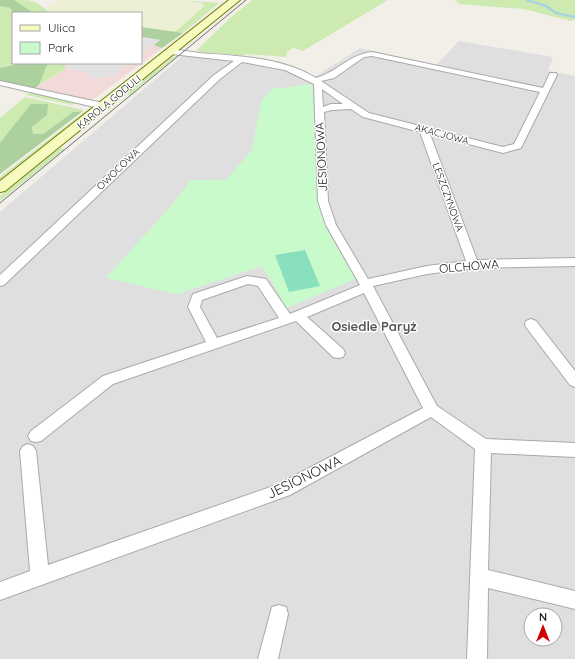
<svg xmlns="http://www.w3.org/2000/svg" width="575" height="659" viewBox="0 0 575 659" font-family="Quicksand,sans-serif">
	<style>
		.residential { fill: #e0dfdf; fill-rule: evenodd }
		.commercial { fill: #f2dad9 }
		.farmland { fill: #eef0d5 }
		.grass { fill: #cdebb0 }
		.forest { fill: #add19e }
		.park { fill: #c8facc }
		.pitch { fill: #88e0be }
		.parking { fill: #e2e2e2 }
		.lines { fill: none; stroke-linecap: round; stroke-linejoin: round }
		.stream { stroke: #aad3df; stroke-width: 2.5 }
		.minor-casing { stroke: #a9a9a9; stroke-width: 2 }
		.secondary-casing { stroke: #707d05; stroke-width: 2 }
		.minor { fill: #fff; fill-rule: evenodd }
		.secondary { fill: #f7fabf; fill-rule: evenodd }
		.tram { stroke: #707070; stroke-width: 1 }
		.labels { text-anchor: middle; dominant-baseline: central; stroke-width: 3; stroke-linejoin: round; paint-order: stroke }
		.far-street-label { font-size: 10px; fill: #222; stroke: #fff }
		.street-label { font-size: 12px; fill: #222; stroke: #fff }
		.neighbourhood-label { font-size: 13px; font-weight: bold; fill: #555; stroke: #fff }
		.near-street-label { font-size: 14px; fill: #222; stroke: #fff }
	</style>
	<rect width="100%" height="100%" fill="#f2efe9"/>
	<path class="residential" d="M459,41L553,57L548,71L575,76V659H0V212L184,55L275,67L310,80L360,48L436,65ZM531,615H555V639H531Z"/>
	<polygon class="commercial" points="141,37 162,48 91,101 33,89 65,69 65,63 141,63"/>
	<polygon class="farmland" points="58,0 180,0 205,5 194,17 176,31 169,31 141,27 141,13 50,13 46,8"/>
	<g class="grass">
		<path d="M14,0C33,0 36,1 50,13H34Z"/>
		<polygon points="180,0 219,3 183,33 169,31 176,31 205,6 202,3"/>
		<polygon points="252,0 388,0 303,51 293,48 287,52 286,57 246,54 244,56 196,51 230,18"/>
		<polygon points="455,0 575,0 575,19 571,21 524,9 459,4"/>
		<polygon points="0,6 10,8 14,13 13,63 23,63 0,68"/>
		<polygon points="178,55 130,95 126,94 171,58"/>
		<polygon points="48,63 65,63 65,69 39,85"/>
		<polygon points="30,92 76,103 72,105 26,95"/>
		<polygon points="25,97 83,110 83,111 73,112 43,134 33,134 32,127 47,115 9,133 0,143 0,118"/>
		<polygon points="87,110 86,113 0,181 0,177"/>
		<polygon points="60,148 65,149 0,201 0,196"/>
	</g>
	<g class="forest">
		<polygon points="0,0 14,0 34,13 14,13 10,8 0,6"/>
		<polygon points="141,27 183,33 162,48 154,45 160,40 141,37"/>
		<polygon points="23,63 48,63 39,85 33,89 0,81 0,68"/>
		<polygon points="31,104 48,104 47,115 32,127 33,134 43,134 73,112 83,111 0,174 0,143"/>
	</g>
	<path class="park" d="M312,84L319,208L329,233L355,279L287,308L262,266L177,294L106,278L171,206L191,180C203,181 213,178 225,181L252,150L261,101L272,89Z"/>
	<polygon class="pitch" points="305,250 320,286 289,292 275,255"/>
	<g class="parking">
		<polygon points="141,37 160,40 146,50 141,51"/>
		<polygon points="66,63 122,63 128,64 112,77 106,76 101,79 86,76 89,73 72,70 73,69 66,69"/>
	</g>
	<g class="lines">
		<polyline class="stream" points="527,0 546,6 556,13 575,17"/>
		<g class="minor-casing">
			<g id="minor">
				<path d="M168,50C178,49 190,52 199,53C238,56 282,57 316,78C337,72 350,54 372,52L543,88L550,73H556L557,75L521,148L503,153L430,134L477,260L575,258V266L473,268L427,274L373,286L437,406L486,439L575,443V457L491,453L488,570L575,591V609L488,588L487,659H467L475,449L431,417L290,495L0,600V582L30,571L20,451L23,446L28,444L33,446L36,451L48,565L279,484L423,408L364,293L307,317L343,349L345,353L343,357L338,358L333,357L296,321L113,384L41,441L36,442L31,441L28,436L31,431L103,376L206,342L188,307L193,294L247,276L266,279L290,314L360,285L326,225L318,201L314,84L285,70L242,62L220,79L4,285L0,286V275L214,75L234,61L171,54L167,52ZM372,56L540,92L514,144L503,147L369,113L321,81L334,78L364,57ZM322,89L343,104H331L323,107ZM351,109L363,117L420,132L466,261L427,266L368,279L336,225L328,201L324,112L332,110ZM248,284L258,286L279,318L217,338L200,307L202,300Z"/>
				<polygon points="0,81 103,103 107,106 103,109 0,85"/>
				<polygon points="531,319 536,321 575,371 575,387 570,385 526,327 525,324 526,321"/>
				<polygon points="279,605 286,607 288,614 278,659 258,659 270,614 272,607"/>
			</g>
		</g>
		<g class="secondary-casing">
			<polygon id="secondary" points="229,0 240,0 5,191 0,192 0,181"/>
		</g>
		<use href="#minor" class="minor"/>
		<use href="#secondary" class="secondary"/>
		<polyline class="tram" points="0,203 246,0"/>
	</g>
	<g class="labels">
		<g class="far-street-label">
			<text transform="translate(109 102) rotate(-39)">KAROLA GODULI</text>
			<text transform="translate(442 134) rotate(15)">AKACJOWA</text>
			<text transform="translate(118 169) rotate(-44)">OWOCOWA</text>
			<text transform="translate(448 197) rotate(70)">LESZCZYNOWA</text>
		</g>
		<g class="street-label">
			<text transform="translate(321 157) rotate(-93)">JESIONOWA</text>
			<text transform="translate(469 266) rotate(-5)">OLCHOWA</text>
		</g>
		<g class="neighbourhood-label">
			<text x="374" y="326">Osiedle Paryż</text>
		</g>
		<g class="near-street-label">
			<text transform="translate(304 477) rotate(-26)">JESIONOWA</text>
		</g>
	</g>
	<rect x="12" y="12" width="130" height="52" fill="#ffffff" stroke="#a7a7a7"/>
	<rect x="20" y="25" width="20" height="6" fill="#f7fabf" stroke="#a7a7a7"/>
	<text x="48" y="32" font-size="12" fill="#222222">Ulica</text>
	<rect x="20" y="42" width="20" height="12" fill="#c8facc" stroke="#a7a7a7"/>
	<text x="48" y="52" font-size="12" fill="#222222">Park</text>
	<g transform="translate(543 627)"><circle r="19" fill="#ffffff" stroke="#a7a7a7"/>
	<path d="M0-3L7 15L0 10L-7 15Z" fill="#d40000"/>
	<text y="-6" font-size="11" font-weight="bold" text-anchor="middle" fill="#222222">N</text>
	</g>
</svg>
